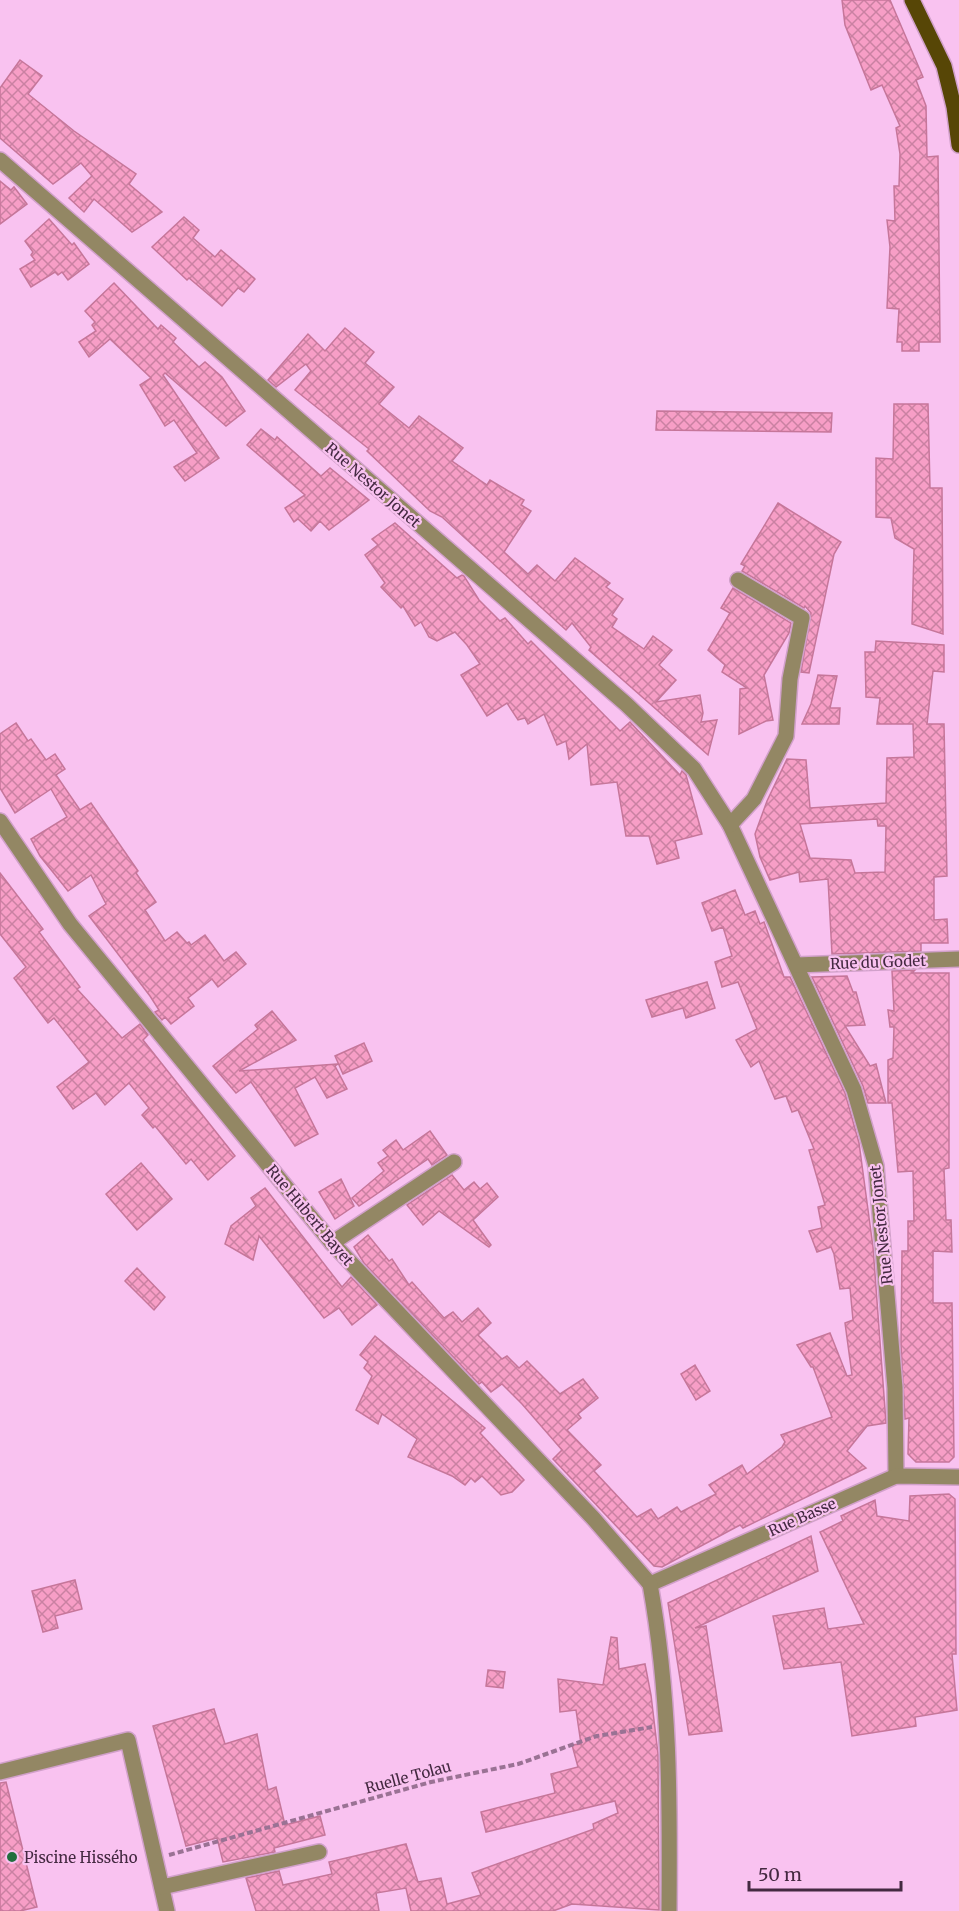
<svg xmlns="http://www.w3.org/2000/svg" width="959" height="1911" viewBox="0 0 959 1911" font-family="Merriweather,serif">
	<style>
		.building { fill: url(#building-cross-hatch); stroke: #c6769a; stroke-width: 1.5; fill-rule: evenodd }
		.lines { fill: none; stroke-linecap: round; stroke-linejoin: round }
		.minor-casing { stroke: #d1a0ca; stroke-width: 18 }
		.major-casing { stroke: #d1a0ca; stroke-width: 18 }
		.path { stroke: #9a7294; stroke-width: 4; stroke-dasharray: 6 3; stroke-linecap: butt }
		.minor { stroke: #938764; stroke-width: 15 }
		.major { stroke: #574606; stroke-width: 15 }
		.poi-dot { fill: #226f3e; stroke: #f9c2f0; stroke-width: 2 }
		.labels { text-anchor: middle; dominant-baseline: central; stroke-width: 4.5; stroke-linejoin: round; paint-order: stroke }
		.street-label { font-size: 15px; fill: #442941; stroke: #f9c2f0 }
		.poi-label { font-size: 15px; fill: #442941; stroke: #f9c2f0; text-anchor: start }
	</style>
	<defs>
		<pattern id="building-cross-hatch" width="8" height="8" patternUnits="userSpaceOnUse" patternTransform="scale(1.5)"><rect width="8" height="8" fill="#f79ec6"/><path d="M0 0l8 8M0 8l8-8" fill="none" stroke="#ca81a2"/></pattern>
	</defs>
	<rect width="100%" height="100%" fill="#f9c2f0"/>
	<g class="building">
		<polygon points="842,0 890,0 923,77 916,80 926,106 927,157 938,156 940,342 919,342 919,351 902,351 902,342 897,342 899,309 887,308 890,247 887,220 895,221 894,186 899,186 900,154 896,128 900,126 882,85 871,90 845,25"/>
		<polygon points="20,60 42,76 28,94 74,131 136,174 129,184 162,212 132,232 94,199 84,212 69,198 92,176 81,163 53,184 0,138 0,88"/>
		<polygon points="0,181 11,190 14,187 27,204 0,224"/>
		<polygon points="184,217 199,230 193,238 215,257 221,250 255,279 244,292 238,288 222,306 189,278 187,280 152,247"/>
		<polygon points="49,219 72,245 74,243 89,264 68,280 62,272 58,275 55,272 31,287 20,269 35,260 31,255 33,252 25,241"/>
		<polygon points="114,283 158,329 161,325 176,338 173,342 199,367 205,362 222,377 245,411 226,426 165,373 163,375 219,458 185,481 174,467 197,453 174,420 165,426 140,385 151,378 110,339 89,357 79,342 96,331 92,325 95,322 85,311"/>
		<polygon points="345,328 374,352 365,363 394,387 379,404 409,428 419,416 463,448 452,461 487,485 490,480 524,500 521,505 531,511 504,552 528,574 537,565 555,581 575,558 610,583 606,587 623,599 612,615 617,619 612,627 644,649 653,636 672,650 659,665 676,680 656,702 700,695 703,713 701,722 717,720 708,755 589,650 591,647 572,623 566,630 442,517 430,511 367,451 369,449 295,390 311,371 306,364 276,387 268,380 308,334 325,351"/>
		<polygon points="894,404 928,404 930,488 942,488 943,634 912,624 914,549 895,538 891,518 876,517 876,458 893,459"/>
		<polygon points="657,411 832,413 831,432 656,430"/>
		<polygon points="261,429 275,440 277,437 321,476 330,468 369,500 329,530 320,521 311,531 298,519 294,522 285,508 305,495 247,445"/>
		<polygon points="778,503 841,542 834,554 809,673 801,672 811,613 805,606 804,608 742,571 745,566 741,564"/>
		<polygon points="395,523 457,578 462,575 464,576 479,600 500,621 505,618 528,644 531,641 620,731 630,722 680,775 682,771 686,775 702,834 675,841 679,858 657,864 649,836 626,836 617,782 591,785 587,744 569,759 566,741 557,745 544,714 528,724 525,718 518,720 507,703 487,716 461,675 480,664 467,645 455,632 437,641 429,637 421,622 415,626 403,606 401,608 381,587 385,583 365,555 378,545 372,539"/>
		<polygon points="733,588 791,623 789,633 764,675 773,720 766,721 739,734 740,689 747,688 722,672 725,665 708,650 730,613 721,608"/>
		<path d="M876,641L944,645V672L933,671L927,724H944L947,876L934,877V920L947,919L948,943H921V951L832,954L828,879L800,882L799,872L770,880L760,857L755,834L767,801L787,759L806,760L810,808L886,803L887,758L914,757L913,724H877L880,698L866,697L865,652H875ZM877,819L878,826H886L885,872L855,873L851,860L810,858L800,824Z"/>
		<polygon points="818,675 837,676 830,708 840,708 839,724 802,724 811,704"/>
		<polygon points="16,723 28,741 31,739 46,760 55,754 65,769 56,775 80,810 91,803 138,871 136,873 156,902 145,910 165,941 177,932 187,943 189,942 191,945 205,935 224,961 236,952 246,964 218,987 212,979 188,998 194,1006 171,1024 165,1017 162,1020 155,1012 159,1010 150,996 89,916 106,904 91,875 68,891 40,856 31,839 67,817 51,789 15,813 0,788 0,734"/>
		<polygon points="0,873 43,929 39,932 80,987 77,989 122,1038 140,1024 148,1035 143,1040 235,1156 208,1180 191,1159 186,1164 155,1126 153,1128 142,1115 149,1108 129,1083 105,1105 96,1093 73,1109 57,1087 89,1062 54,1018 48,1023 14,978 26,967 0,934"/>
		<polygon points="735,890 745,915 755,911 760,924 764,922 784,977 790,977 845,1093 859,1143 873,1247 886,1423 867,1426 847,1451 866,1468 743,1528 740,1525 662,1567 654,1566 553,1459 562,1450 522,1404 502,1384 491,1392 482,1382 479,1384 364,1263 354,1247 368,1235 389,1261 392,1259 409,1285 412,1282 444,1318 453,1312 462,1322 478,1308 491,1323 478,1335 502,1359 507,1356 519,1368 527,1361 560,1394 583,1379 598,1398 578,1414 581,1418 567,1430 601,1465 594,1471 637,1517 651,1509 658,1519 677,1507 681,1512 716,1494 709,1485 742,1465 747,1474 782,1447 785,1442 781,1435 832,1417 813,1367 811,1367 797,1345 830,1333 847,1376 852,1375 845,1323 853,1320 850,1288 840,1289 834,1254 831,1247 817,1252 809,1231 822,1228 818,1207 825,1205 809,1150 814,1149 798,1110 792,1112 786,1096 775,1099 759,1061 751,1067 736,1040 757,1029 738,982 722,987 715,962 732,956 723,927 712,931 702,903"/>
		<polygon points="915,970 912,973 949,973 949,1168 944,1169 946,1220 951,1220 952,1252 933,1251 933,1303 952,1303 954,1457 949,1462 916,1462 908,1454 909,1418 905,1419 901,1345 902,1251 908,1251 908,1221 914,1221 913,1171 898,1172 892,1103 888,1103 888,1060 893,1058 894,1027 890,1027 888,1010 894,1011 892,971"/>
		<polygon points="847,976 853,992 856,992 865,1025 845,1026 870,1066 876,1064 886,1103 868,1103 863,1086 812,977"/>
		<polygon points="707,982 715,1008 686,1018 683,1008 652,1017 646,1000"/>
		<polygon points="272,1011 296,1040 239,1071 338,1064 335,1066 347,1089 327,1098 315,1077 295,1088 318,1134 295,1146 251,1082 236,1093 213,1066 258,1029 255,1025"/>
		<polygon points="364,1043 372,1061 343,1074 335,1056"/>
		<polygon points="430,1131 447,1155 432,1165 428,1159 359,1206 352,1198 384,1171 378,1163 388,1156 383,1150 396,1140 403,1150"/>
		<polygon points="141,1163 172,1199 137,1230 106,1194"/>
		<polygon points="452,1175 464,1190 474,1182 480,1189 487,1183 498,1197 473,1220 491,1245 489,1247 439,1211 423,1225 407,1205"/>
		<polygon points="341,1179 354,1206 335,1219 319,1192"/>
		<polygon points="265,1188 342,1287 351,1277 377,1305 352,1325 339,1308 324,1318 259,1236 253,1260 225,1244 231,1226 256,1206 251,1198"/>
		<polygon points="137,1268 165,1297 154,1310 125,1281"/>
		<polygon points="375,1336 485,1428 480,1433 524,1480 512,1492 501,1495 482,1476 475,1482 471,1478 465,1485 452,1476 408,1457 417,1439 382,1414 378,1424 356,1410 372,1376 364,1368 368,1362 360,1355"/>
		<polygon points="695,1365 710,1391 696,1400 681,1374"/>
		<polygon points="949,1494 955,1499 956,1654 952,1654 957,1710 915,1717 916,1726 852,1736 841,1662 784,1669 773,1616 824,1608 828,1629 864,1624 820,1532 843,1521 841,1516 875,1500 877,1516 909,1521 910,1496"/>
		<polygon points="811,1536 818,1571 695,1628 706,1626 722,1731 689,1735 668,1603"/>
		<polygon points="75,1580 82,1609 55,1616 58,1628 43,1632 32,1591"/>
		<polygon points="611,1637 617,1638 619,1669 645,1664 651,1695 658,1754 659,1910 572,1904 553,1911 411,1911 406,1888 376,1893 379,1911 256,1911 246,1878 279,1871 283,1885 332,1874 329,1862 406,1844 418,1882 441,1878 447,1904 481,1895 472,1873 594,1829 593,1824 618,1813 615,1801 486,1832 481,1812 555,1793 551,1774 578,1767 572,1745 581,1744 576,1710 560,1712 558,1679 603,1685"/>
		<polygon points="488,1670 505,1672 503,1688 486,1686"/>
		<polygon points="214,1709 225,1744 257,1734 268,1790 276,1787 285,1825 320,1816 325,1835 274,1848 275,1852 223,1862 217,1838 186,1846 153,1726"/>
		<polygon points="6,1782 37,1907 20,1911 0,1911 0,1783"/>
	</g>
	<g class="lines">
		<g class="minor-casing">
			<g id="minor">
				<polyline points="0,160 626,704 694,769 730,825 854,1090 876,1166 895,1388 896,1476"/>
				<polyline points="0,821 70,924 332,1243 593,1518 650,1584"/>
				<polyline points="730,825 754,799 786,736 790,679 802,618 738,580"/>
				<polyline points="796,965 959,959"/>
				<polyline points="332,1243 454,1162"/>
				<polyline points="650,1584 896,1476 959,1477"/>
				<path d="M650,1584C670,1695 670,1799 669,1911"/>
				<polyline points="0,1772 128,1740 167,1911"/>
				<polyline points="162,1887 319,1852"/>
			</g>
		</g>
		<g class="major-casing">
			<polyline id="major" points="912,0 944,66 954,107 959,145"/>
		</g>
		<polyline class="path" points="169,1855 431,1782 518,1764 597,1736 652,1727"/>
		<use href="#minor" class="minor"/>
		<use href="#major" class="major"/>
	</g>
	<circle class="poi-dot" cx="12" cy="1857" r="6"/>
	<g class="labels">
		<g class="street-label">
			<text transform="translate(373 485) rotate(41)">Rue Nestor Jonet</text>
			<text transform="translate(878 962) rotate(-2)">Rue du Godet</text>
			<text transform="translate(310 1215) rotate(50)">Rue Hubert Bayet</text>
			<text transform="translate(881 1225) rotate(-96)">Rue Nestor Jonet</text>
			<text transform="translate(802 1517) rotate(-24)">Rue Basse</text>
			<text transform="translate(408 1777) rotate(-15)">Ruelle Tolau</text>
		</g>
		<g class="poi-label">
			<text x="24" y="1857">Piscine Hissého</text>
		</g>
	</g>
	<path d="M749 1881v9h152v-9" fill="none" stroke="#442941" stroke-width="3"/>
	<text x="758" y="1881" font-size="18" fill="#442941" stroke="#f9c2f0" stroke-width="4.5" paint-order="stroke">50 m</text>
</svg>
